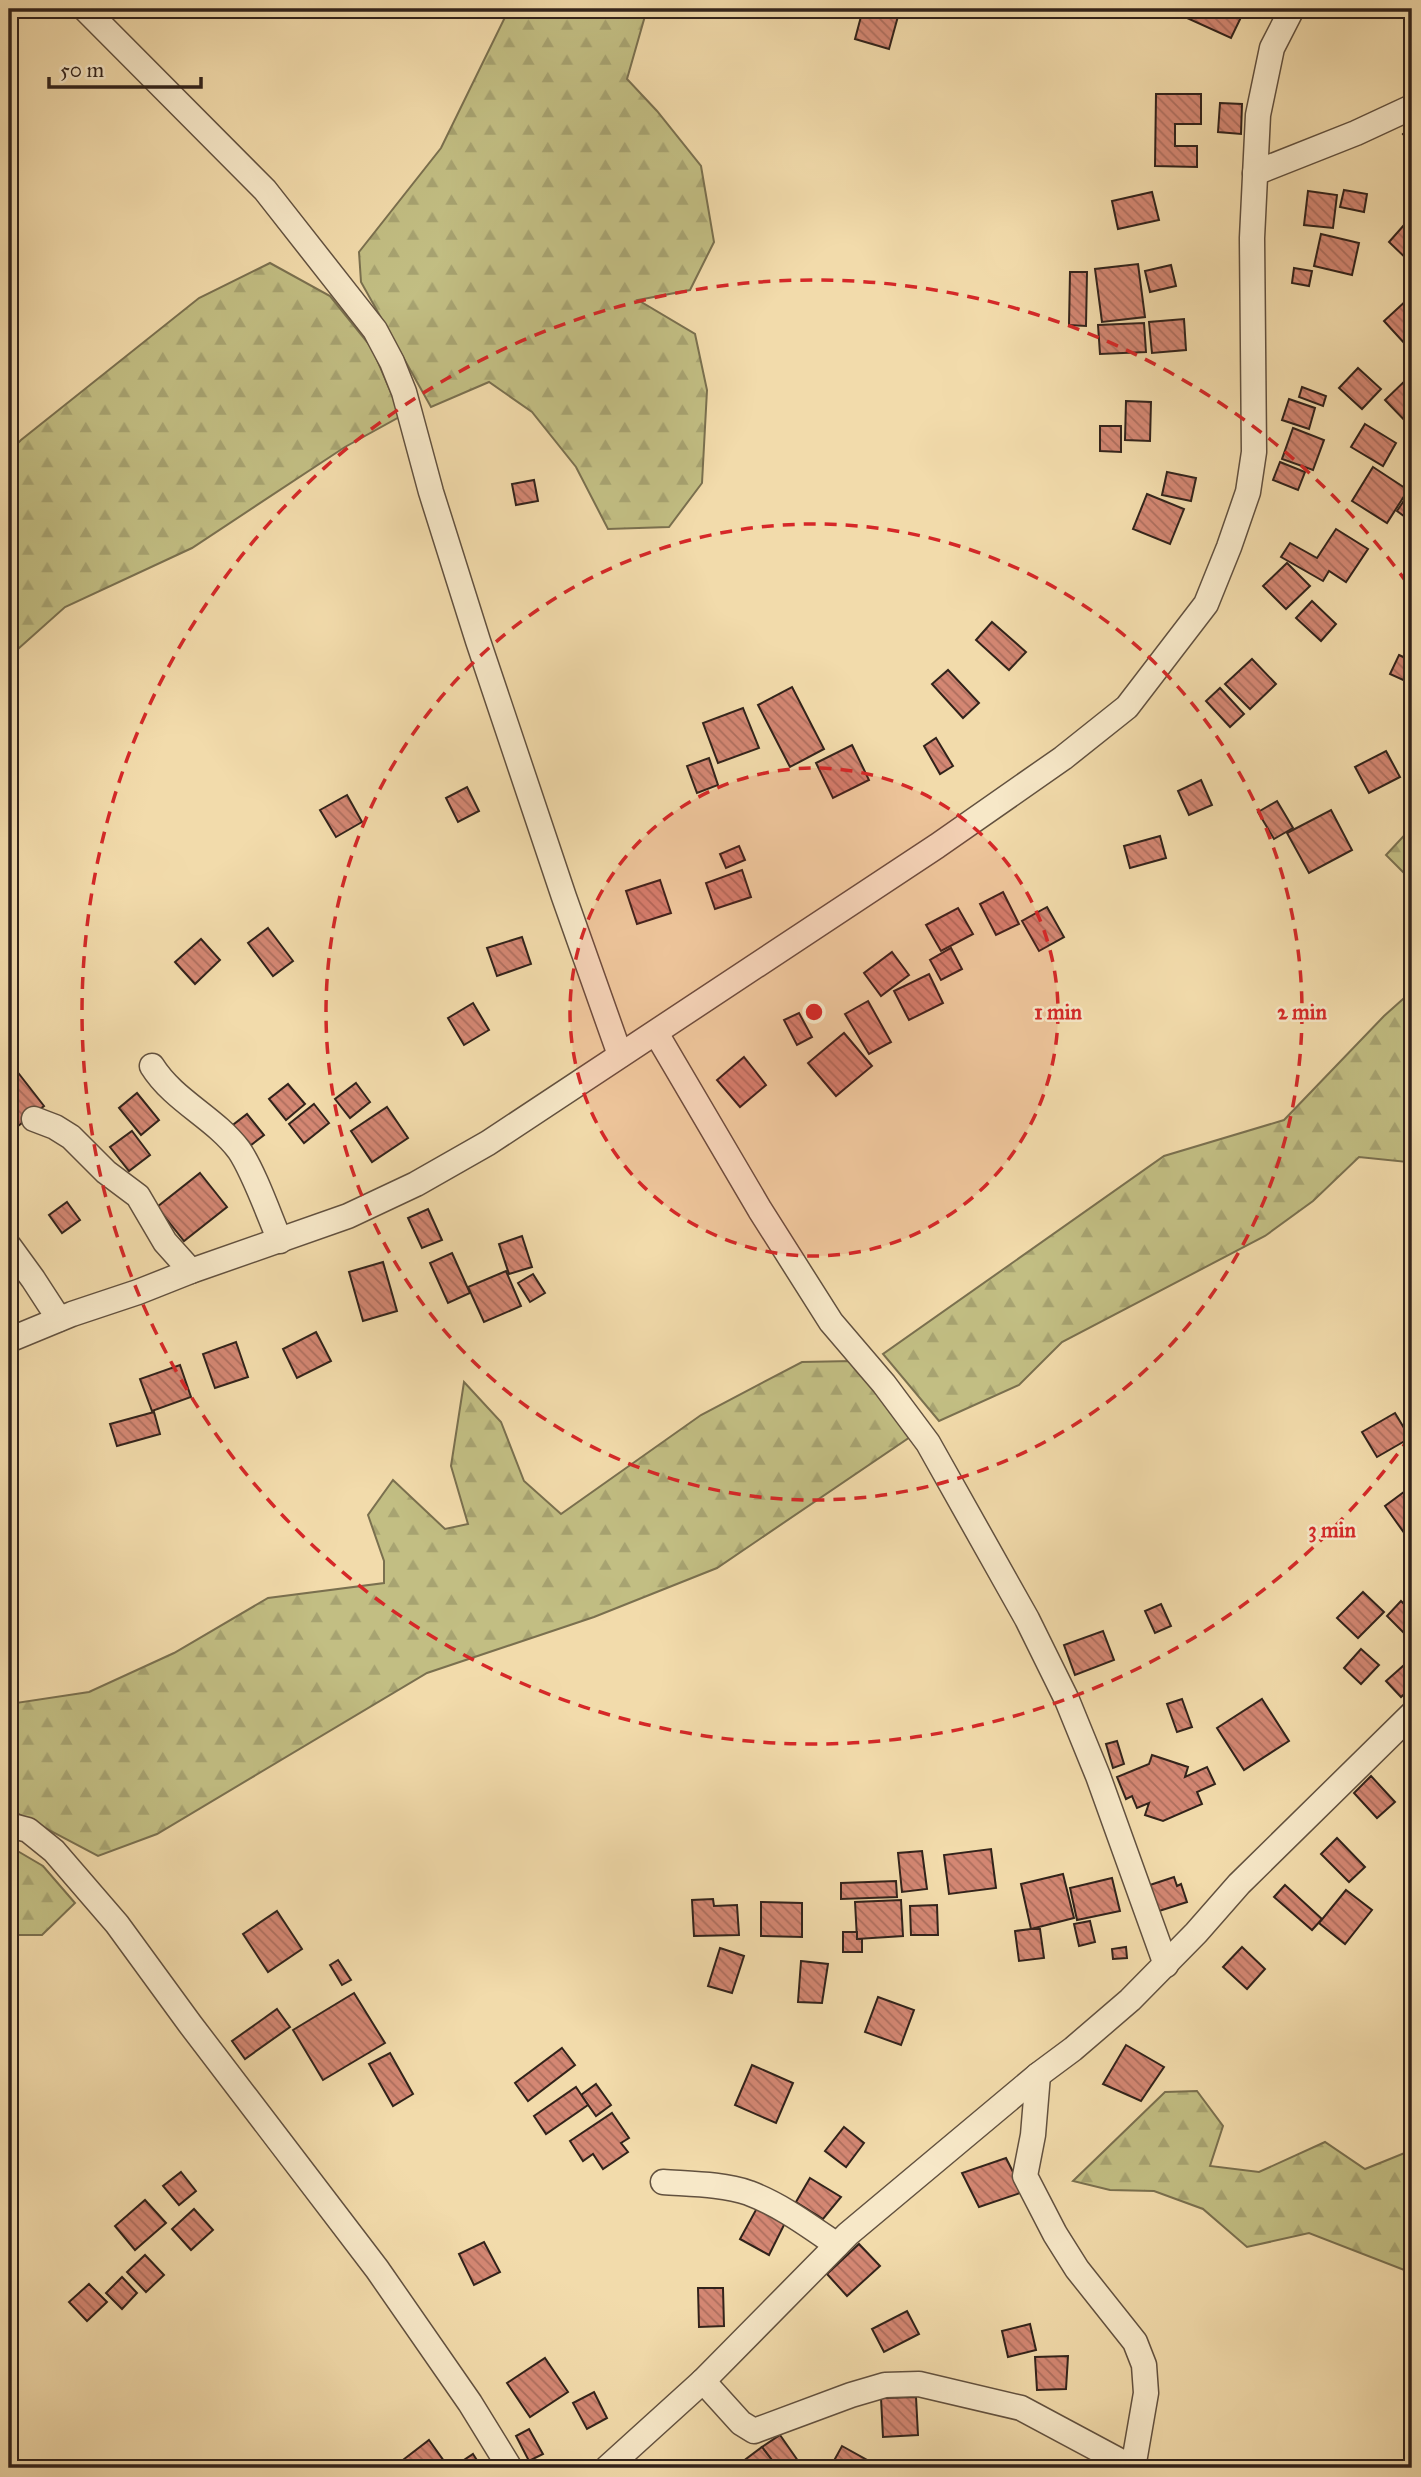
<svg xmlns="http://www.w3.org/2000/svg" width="1421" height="2477" viewBox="0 0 1421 2477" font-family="'IM FELL Great Primer',serif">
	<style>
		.forest { fill: url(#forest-firs); stroke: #7a704f; stroke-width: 2 }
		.building { fill: url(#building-back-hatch); stroke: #32231b; stroke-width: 2 }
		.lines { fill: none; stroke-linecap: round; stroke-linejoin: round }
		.minor-casing { stroke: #62513f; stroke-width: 27 }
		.minor { stroke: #f7e8c8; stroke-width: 24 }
		.ring { fill: none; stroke: #d62828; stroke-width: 3.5; stroke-dasharray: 12 9 }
		.centre { fill: #d62828; stroke: #f7e8c8; stroke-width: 3.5 }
		.ring-label { font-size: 21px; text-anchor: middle; font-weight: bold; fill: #d62828; stroke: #f7e8c8; stroke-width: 5; stroke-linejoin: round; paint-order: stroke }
	</style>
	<defs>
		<pattern id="forest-firs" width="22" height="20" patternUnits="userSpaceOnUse" patternTransform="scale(1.75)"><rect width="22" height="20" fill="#c2be83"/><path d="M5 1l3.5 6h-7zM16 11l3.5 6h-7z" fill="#a7a371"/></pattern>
		<pattern id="building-back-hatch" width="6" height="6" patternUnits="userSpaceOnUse" patternTransform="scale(1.75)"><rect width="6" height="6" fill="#d48773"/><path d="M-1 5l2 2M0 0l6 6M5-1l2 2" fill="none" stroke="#ad6e5e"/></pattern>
	</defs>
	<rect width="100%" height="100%" fill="#f2dbab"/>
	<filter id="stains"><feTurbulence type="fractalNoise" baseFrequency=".00286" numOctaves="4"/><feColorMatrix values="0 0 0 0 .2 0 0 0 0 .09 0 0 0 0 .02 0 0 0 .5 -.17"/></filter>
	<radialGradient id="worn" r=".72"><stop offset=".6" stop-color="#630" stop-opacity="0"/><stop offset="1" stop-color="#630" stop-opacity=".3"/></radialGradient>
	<g class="forest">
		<polygon points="509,9 647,9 627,79 657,111 701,166 714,242 690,290 638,300 695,334 707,390 702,483 669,527 608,529 576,467 532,412 489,382 431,407 361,282 359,252 441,148"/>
		<polygon points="270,263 330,296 372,348 401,416 345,447 192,548 65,607 9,657 9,452 21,440 199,298"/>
		<polygon points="1412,827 1412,881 1386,855"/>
		<polygon points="1412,991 1412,1149 1407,1162 1359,1157 1313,1201 1265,1236 1062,1342 1019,1385 939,1421 883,1354 1164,1156 1284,1120 1384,1016"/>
		<polygon points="852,1361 913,1435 717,1568 594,1617 427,1673 157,1834 98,1856 9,1809 9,1704 89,1692 174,1653 268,1598 384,1583 384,1561 368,1515 393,1480 445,1529 468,1524 451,1466 464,1382 501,1422 524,1481 561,1514 701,1415 802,1362"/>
		<polygon points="9,1846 43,1866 75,1903 42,1935 9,1935"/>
		<polygon points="1197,2091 1223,2126 1210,2166 1259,2172 1325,2142 1365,2169 1412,2150 1412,2273 1309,2233 1247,2247 1203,2209 1154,2191 1110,2190 1073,2181 1165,2092"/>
	</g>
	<g class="building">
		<polygon points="863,9 900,9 889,49 855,39"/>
		<polygon points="1191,9 1245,9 1231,38 1187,18"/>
		<polygon points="1156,94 1201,94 1201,124 1175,124 1175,146 1197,146 1197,167 1155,166"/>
		<polygon points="1220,103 1242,104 1241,134 1218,132"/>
		<polygon points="1412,126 1412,144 1403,134"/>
		<polygon points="1344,190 1367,194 1364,212 1340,207"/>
		<polygon points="1308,191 1337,195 1333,228 1304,225"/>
		<polygon points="1152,192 1159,220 1118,229 1112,201"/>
		<polygon points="1412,216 1412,264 1389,242"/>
		<polygon points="1321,234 1359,243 1352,275 1314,266"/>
		<polygon points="1138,264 1145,317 1102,322 1095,269"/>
		<polygon points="1171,265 1176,286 1150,292 1145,271"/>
		<polygon points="1294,268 1312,271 1309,286 1292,283"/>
		<polygon points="1070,272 1087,272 1086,326 1069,325"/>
		<polygon points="1409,298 1412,302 1412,339 1406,345 1384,321"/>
		<polygon points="1184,319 1186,350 1152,353 1149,322"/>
		<polygon points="1144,323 1146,352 1100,354 1098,325"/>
		<polygon points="1358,368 1381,389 1362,409 1339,388"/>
		<polygon points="1412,374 1412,428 1385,400"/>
		<polygon points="1302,387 1326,396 1323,406 1299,397"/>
		<polygon points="1289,399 1315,408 1309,429 1282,420"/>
		<polygon points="1126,401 1151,402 1150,441 1125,440"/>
		<polygon points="1365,424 1396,443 1383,466 1351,447"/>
		<polygon points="1100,426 1121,426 1121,452 1100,451"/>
		<polygon points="1293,428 1324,440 1313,470 1282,459"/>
		<polygon points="1280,462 1305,472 1298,490 1273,480"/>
		<polygon points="1373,467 1408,490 1387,523 1352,501"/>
		<polygon points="1167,472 1196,478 1191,501 1162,495"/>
		<polygon points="534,480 538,501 516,505 512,484"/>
		<polygon points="1147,494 1184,509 1170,544 1133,529"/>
		<polygon points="1407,496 1412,500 1412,522 1397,511"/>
		<polygon points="1336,529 1368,549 1346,582 1329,571 1323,581 1281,557 1290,543 1317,558"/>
		<polygon points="1287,563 1310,586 1286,609 1263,586"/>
		<polygon points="1312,601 1336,624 1321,641 1296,618"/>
		<polygon points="992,622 1026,652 1009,670 976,640"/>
		<polygon points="1399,655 1412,661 1412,684 1390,674"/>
		<polygon points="1252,659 1276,684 1250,709 1225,684"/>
		<polygon points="948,670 979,703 963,718 932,684"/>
		<polygon points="792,687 824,749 790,767 758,705"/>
		<polygon points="1220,688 1244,714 1230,727 1206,701"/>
		<polygon points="743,708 759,748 718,763 703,723"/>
		<polygon points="936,738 953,766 940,774 924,746"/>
		<polygon points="852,745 869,780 833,798 816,763"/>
		<polygon points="1386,751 1400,777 1369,793 1355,767"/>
		<polygon points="709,758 718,785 697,793 687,766"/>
		<polygon points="1201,780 1212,805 1189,815 1178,791"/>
		<polygon points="467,787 479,811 458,822 446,798"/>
		<polygon points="347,795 362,822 336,837 320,810"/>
		<polygon points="1277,801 1293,828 1274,839 1258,812"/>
		<polygon points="1331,810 1352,850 1309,873 1287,833"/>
		<polygon points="1160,836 1166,858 1130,868 1124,846"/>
		<polygon points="739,846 745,860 726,868 720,854"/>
		<polygon points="742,870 751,897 715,909 706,883"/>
		<polygon points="660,880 671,913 637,924 626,891"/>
		<polygon points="1003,892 1019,924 996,935 980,904"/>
		<polygon points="1047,907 1064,937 1039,951 1022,921"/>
		<polygon points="958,908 973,934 941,951 926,925"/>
		<polygon points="268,928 293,961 273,976 248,943"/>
		<polygon points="522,937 531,964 497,976 487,948"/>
		<polygon points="201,939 220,960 195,984 175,962"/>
		<polygon points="951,948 962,969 941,980 930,960"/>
		<polygon points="892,952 909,975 881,996 864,973"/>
		<polygon points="929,974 943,1003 909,1020 894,991"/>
		<polygon points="868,1001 891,1042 869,1054 845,1014"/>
		<polygon points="473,1003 489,1030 464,1045 448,1018"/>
		<polygon points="799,1013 812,1037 797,1045 784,1020"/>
		<polygon points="844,1033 872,1066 836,1096 808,1063"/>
		<polygon points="744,1057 766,1085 740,1107 717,1080"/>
		<polygon points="16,1070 44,1106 9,1133 9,1076"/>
		<polygon points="356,1083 370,1102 350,1118 335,1099"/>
		<polygon points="288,1084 305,1104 286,1120 269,1099"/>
		<polygon points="137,1093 159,1120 141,1135 119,1108"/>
		<polygon points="314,1104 329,1123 304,1143 289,1124"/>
		<polygon points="387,1107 408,1138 372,1162 351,1131"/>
		<polygon points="247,1114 264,1135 246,1149 229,1128"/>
		<polygon points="132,1131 150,1155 129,1171 110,1147"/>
		<polygon points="200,1173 227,1207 184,1241 157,1207"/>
		<polygon points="67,1202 80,1220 62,1233 49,1215"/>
		<polygon points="428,1209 442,1240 422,1248 408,1218"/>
		<polygon points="522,1236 532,1267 509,1274 499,1244"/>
		<polygon points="452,1253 470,1293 448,1303 430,1263"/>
		<polygon points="383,1262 397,1311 363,1321 349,1272"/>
		<polygon points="506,1271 521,1306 484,1322 468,1287"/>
		<polygon points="533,1274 545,1293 530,1302 518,1283"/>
		<polygon points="316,1332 331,1361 297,1378 283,1349"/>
		<polygon points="236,1342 248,1377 215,1388 203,1354"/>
		<polygon points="180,1365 191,1397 152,1411 140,1379"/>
		<polygon points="154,1412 160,1434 117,1446 110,1424"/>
		<polygon points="1395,1413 1410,1438 1377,1457 1362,1432"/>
		<polygon points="1412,1486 1412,1534 1407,1537 1385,1506"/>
		<polygon points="1363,1592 1384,1612 1358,1638 1337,1618"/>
		<polygon points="1401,1601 1412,1612 1412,1633 1408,1637 1387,1616"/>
		<polygon points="1161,1604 1171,1626 1155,1633 1145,1611"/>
		<polygon points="1103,1631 1114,1660 1075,1675 1064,1645"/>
		<polygon points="1361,1649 1379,1665 1361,1684 1344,1668"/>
		<polygon points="1403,1666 1412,1676 1412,1687 1401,1697 1386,1681"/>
		<polygon points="1182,1699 1192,1727 1177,1732 1167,1704"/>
		<polygon points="1262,1699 1289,1741 1244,1770 1217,1728"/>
		<polygon points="1117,1741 1124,1764 1113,1768 1106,1744"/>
		<polygon points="1152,1755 1188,1767 1185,1777 1207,1767 1215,1784 1197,1792 1202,1804 1163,1821 1145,1815 1149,1803 1137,1808 1132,1796 1126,1799 1117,1777 1149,1764"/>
		<polygon points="1371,1776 1395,1802 1377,1818 1354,1793"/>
		<polygon points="1337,1838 1365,1867 1349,1882 1321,1854"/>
		<polygon points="991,1849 996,1888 949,1894 944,1855"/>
		<polygon points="922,1851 927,1889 902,1892 898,1853"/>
		<polygon points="1063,1874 1074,1918 1031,1929 1021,1884"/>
		<polygon points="1174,1877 1177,1886 1181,1884 1187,1902 1156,1912 1147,1886"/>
		<polygon points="1112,1878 1120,1911 1077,1920 1070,1888"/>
		<polygon points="896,1881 897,1897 841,1899 841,1883"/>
		<polygon points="1285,1885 1322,1919 1312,1930 1274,1897"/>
		<polygon points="1346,1890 1372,1910 1345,1944 1319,1923"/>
		<polygon points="713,1899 714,1906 737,1905 739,1935 694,1936 692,1900"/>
		<polygon points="901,1900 903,1936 857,1939 855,1902"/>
		<polygon points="761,1902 802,1903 802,1937 761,1936"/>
		<polygon points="937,1905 938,1935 911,1935 910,1906"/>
		<polygon points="277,1911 302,1949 268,1972 243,1934"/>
		<polygon points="1090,1921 1095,1942 1079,1946 1074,1924"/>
		<polygon points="1031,1929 1040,1929 1044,1958 1019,1961 1015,1931"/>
		<polygon points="843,1932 857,1932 857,1939 862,1939 862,1952 843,1952"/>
		<polygon points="1126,1947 1127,1958 1113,1959 1112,1949"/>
		<polygon points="1242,1947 1265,1969 1247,1989 1223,1967"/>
		<polygon points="720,1948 744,1956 732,1993 708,1986"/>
		<polygon points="338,1960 351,1980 342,1985 330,1965"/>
		<polygon points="801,1961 828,1964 822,2003 798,2002"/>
		<polygon points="354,1993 385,2043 323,2080 293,2030"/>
		<polygon points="878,1997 914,2010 901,2045 865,2032"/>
		<polygon points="277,2009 290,2027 245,2059 232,2041"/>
		<polygon points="1126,2045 1164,2067 1141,2101 1103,2084"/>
		<polygon points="562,2048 575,2065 528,2101 515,2083"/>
		<polygon points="390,2053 413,2094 393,2106 369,2064"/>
		<polygon points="752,2065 793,2083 776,2123 735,2105"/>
		<polygon points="596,2084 611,2105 596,2116 581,2095"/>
		<polygon points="576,2087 588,2105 546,2134 534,2116"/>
		<polygon points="612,2113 629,2138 621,2143 628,2152 603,2169 593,2154 583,2161 570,2141"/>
		<polygon points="844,2127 864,2143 846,2167 825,2151"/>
		<polygon points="1006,2158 1023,2192 979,2207 962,2173"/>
		<polygon points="181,2172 196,2191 179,2205 163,2186"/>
		<polygon points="810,2178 841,2197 823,2219 796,2202"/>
		<polygon points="145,2200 166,2223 135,2250 115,2226"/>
		<polygon points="757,2208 785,2223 769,2255 740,2239"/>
		<polygon points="194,2209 213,2230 191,2250 172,2229"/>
		<polygon points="484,2242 500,2272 474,2285 459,2254"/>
		<polygon points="859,2244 880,2266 847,2296 827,2274"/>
		<polygon points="145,2255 164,2275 146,2292 127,2272"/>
		<polygon points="122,2277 137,2293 122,2309 106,2293"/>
		<polygon points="89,2284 107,2302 87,2321 69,2302"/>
		<polygon points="698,2288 723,2288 724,2326 699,2327"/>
		<polygon points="907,2311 919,2334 884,2352 872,2329"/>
		<polygon points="1030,2324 1036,2350 1008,2357 1002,2331"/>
		<polygon points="1068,2356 1066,2389 1037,2390 1035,2357"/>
		<polygon points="545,2358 568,2392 530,2417 507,2383"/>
		<polygon points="594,2392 607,2418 587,2429 573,2403"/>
		<polygon points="916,2397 918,2435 883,2437 881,2398"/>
		<polygon points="529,2429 543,2454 529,2461 516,2436"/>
		<polygon points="780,2435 803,2468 778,2468 762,2447"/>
		<polygon points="429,2440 449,2468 397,2468 395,2466"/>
		<polygon points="842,2446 867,2460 863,2468 830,2468"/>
		<polygon points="762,2447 778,2468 740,2468 738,2465"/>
		<polygon points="473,2454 480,2465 484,2462 488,2468 452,2468"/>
	</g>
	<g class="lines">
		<g class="minor-casing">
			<g id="minor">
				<polyline points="85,9 265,190 375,330 392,362 404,392 431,492 478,641 564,897 620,1055"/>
				<polyline points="1255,173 1356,133 1412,107"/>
				<polyline points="656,1033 760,1210 831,1322 884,1384 928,1443 1027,1619 1067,1700 1098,1776 1166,1965"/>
				<path d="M152,1066C174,1101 214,1117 239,1150C254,1172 269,1215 280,1241"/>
				<polyline points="34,1119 55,1127 71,1137 106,1172 138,1196 165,1242 191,1271"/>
				<polyline points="9,1246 33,1279 59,1319"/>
				<polyline points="9,1340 72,1314 138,1292 191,1271 348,1216 416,1184 488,1143 937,846 1063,758 1127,707 1206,604 1229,547 1248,492 1254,452 1252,238 1258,115 1272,48 1292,9"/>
				<polyline points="9,1825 28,1830 54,1851 117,1924 190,2024 377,2269 470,2403 510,2468"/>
				<polyline points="1038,2075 1033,2135 1025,2176 1055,2234 1077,2269 1135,2342 1144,2365 1146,2393 1133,2468"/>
				<path d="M663,2182C691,2184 723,2184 749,2193C781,2205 809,2226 837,2245"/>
				<polyline points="703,2381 741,2423 754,2431 851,2395 885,2385 919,2384 1021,2408 1133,2468"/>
				<polyline points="607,2468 703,2381 848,2234 1038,2075 1073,2049 1130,2000 1196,1933 1239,1884 1412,1714"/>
			</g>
		</g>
		<use href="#minor" class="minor"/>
	</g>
	<circle cx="814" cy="1012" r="244" fill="#d62828" fill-opacity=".12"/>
	<g class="ring">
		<circle cx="814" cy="1012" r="244"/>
		<circle cx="814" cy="1012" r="488"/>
		<path d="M1410 1437A732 732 0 1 1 1410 587"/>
	</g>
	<circle cx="814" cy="1012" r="10" class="centre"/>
	<g class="ring-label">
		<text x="1058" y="1019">1 min</text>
		<text x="1302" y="1019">2 min</text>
		<text x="1332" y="1537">3 min</text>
	</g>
	<rect width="1421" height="2477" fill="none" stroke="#f2dbab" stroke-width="35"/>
	<rect x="10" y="10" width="1400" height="2456" fill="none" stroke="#32231b" stroke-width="3.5"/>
	<rect x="18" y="18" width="1386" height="2442" fill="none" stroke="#32231b" stroke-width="2"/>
	<path d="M49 77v10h152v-10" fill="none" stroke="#32231b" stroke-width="3.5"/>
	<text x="60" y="77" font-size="21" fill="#32231b" stroke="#f7e8c8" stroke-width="5" paint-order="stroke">50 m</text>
	<rect width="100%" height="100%" filter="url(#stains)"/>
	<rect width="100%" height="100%" fill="url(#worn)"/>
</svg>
